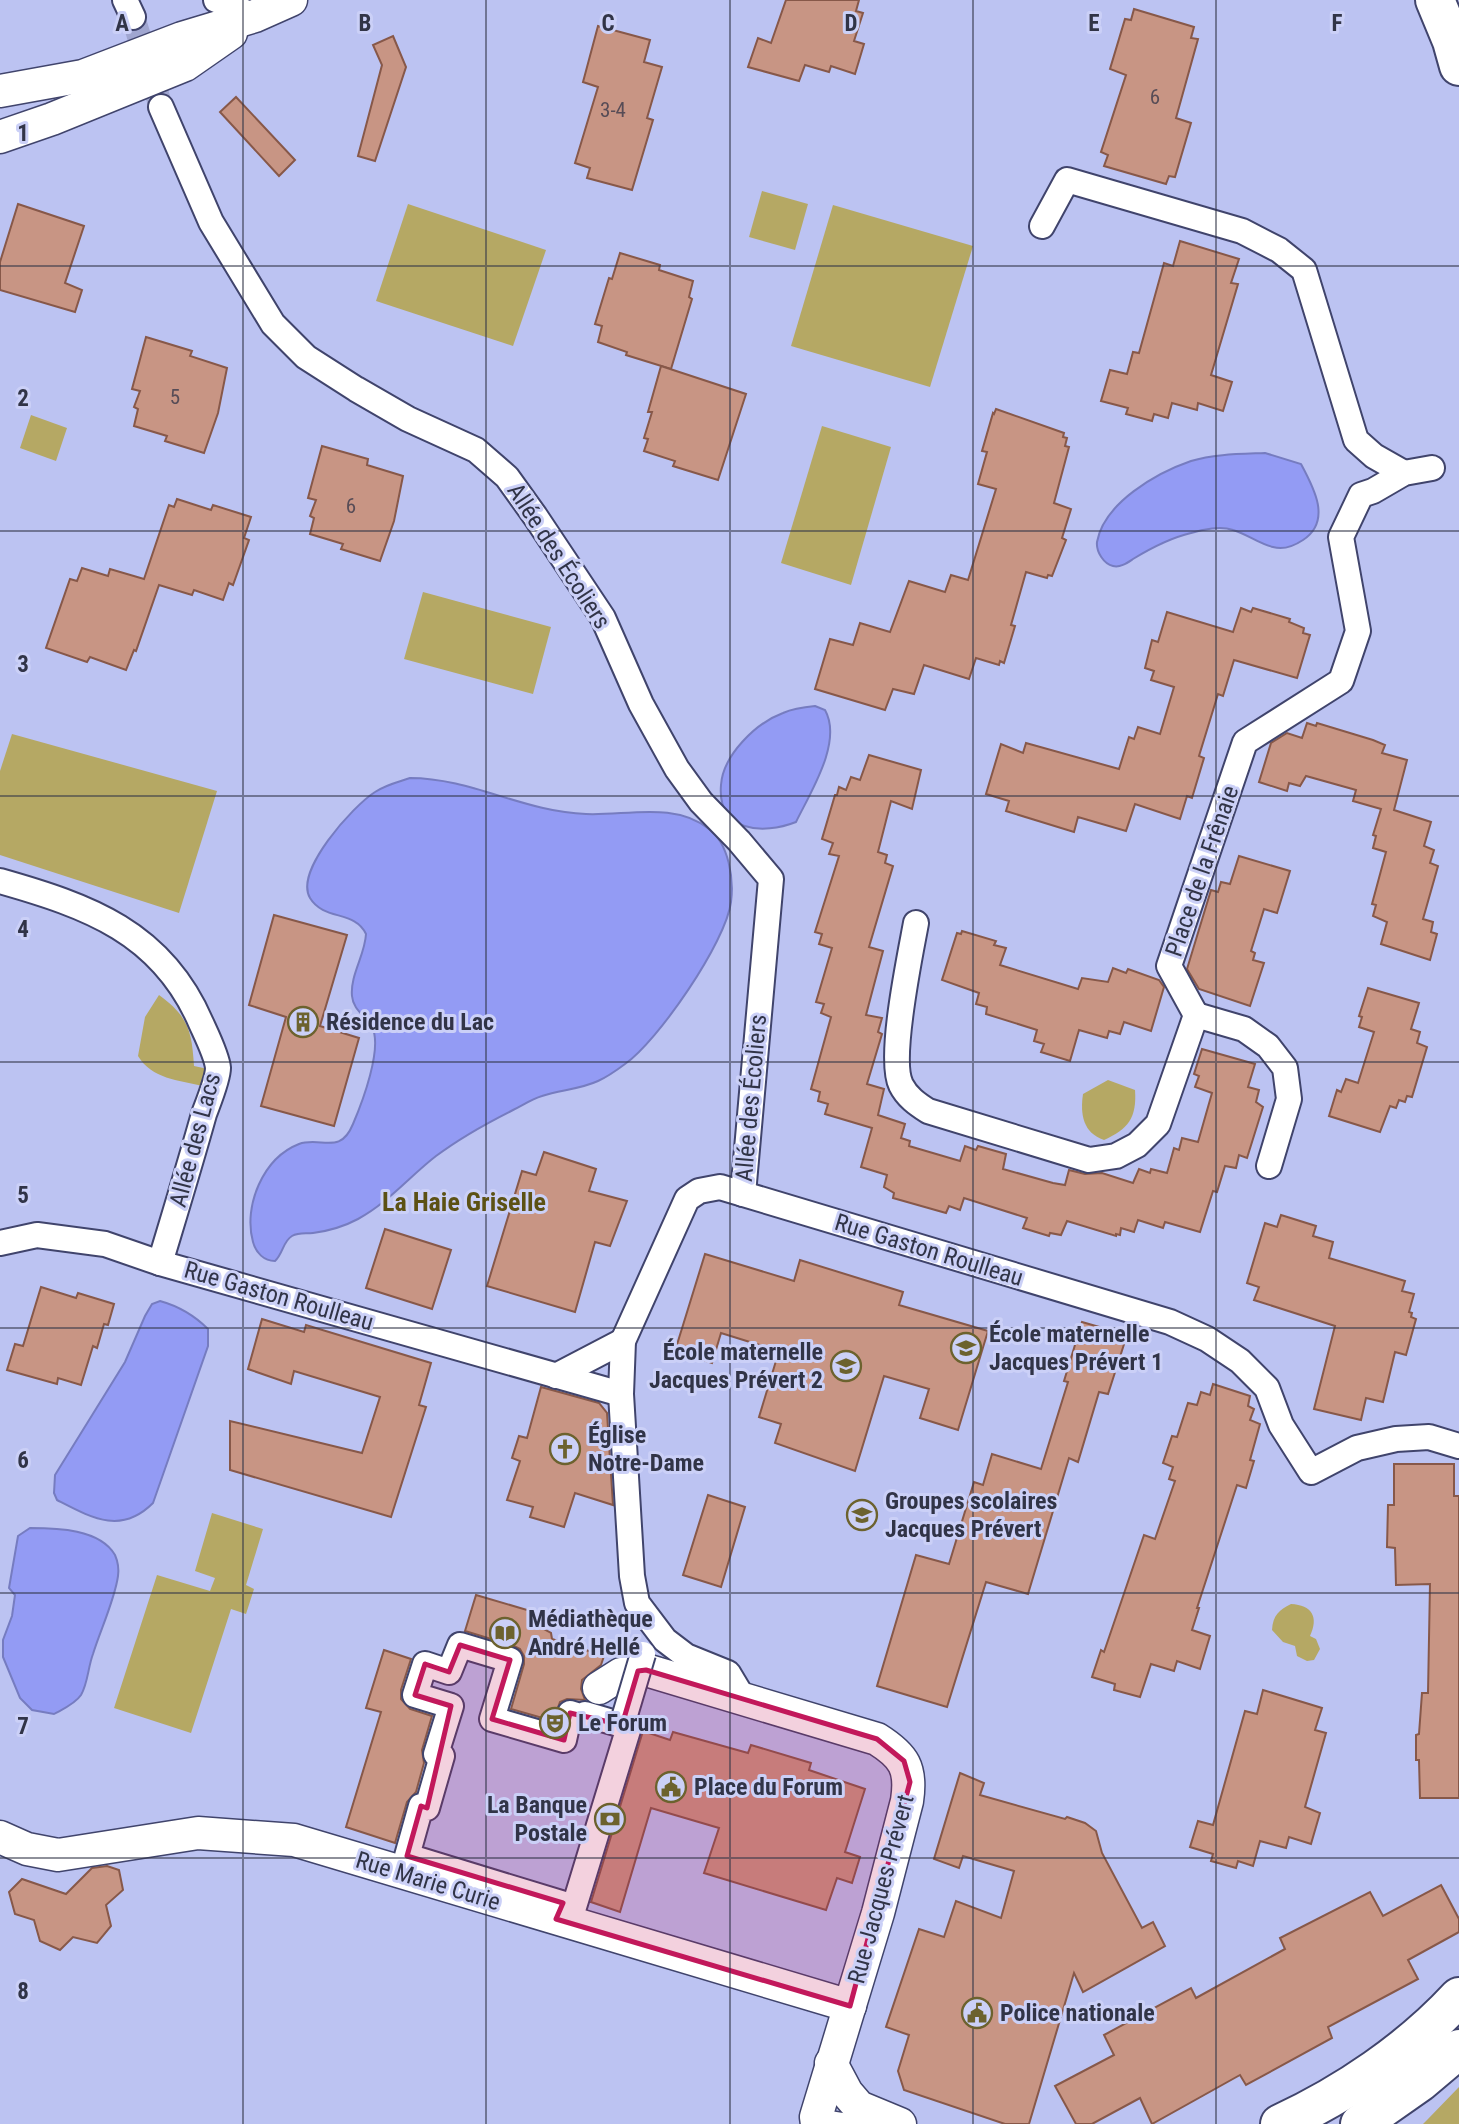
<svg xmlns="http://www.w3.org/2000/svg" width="1459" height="2124" viewBox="0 0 1459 2124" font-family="'Roboto Condensed',sans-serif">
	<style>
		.green { fill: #b5a864 }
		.water { fill: #939bf4; stroke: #767cc0; stroke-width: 2 }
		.building { fill: #c89584; stroke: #875849; stroke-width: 2 }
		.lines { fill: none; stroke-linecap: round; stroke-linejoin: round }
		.pedestrian-tunnel { stroke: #a0a6d0; stroke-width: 24; stroke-dasharray: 24 12; stroke-linecap: butt }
		.service-casing { stroke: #40446c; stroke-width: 19 }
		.pedestrian-casing { stroke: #40446c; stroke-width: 28 }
		.minor-casing { stroke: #40446c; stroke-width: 35 }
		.tertiary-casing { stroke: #40446c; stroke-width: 42 }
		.service { stroke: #fff; stroke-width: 16 }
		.pedestrian { stroke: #fff; stroke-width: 24 }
		.minor { stroke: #fff; stroke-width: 32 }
		.tertiary { stroke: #fff; stroke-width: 38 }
		.pedestrian-bridge-casing { stroke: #40446c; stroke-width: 28; stroke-linecap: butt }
		.pedestrian-bridge { stroke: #fff; stroke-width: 24 }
		.marked { fill: #c2185b; fill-opacity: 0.2; stroke: #c2185b; stroke-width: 5; stroke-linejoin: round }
		.grid { fill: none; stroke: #313447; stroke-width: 2; stroke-opacity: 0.55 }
		.labels { text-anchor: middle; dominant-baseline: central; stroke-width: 6; stroke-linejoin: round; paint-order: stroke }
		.number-label { font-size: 21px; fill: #574c56 }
		.street-label { font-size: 24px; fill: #313447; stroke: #cbd0f7 }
		.poi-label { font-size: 24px; font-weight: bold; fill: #313447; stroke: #cbd0f7; text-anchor: start }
		.neighbourhood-label { font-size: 26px; font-weight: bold; fill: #5c5114; stroke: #cbd0f7 }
		.grid-label { font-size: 23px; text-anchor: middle; font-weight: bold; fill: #313447; stroke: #cbd0f7; stroke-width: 6; stroke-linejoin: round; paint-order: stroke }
	</style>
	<rect width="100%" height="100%" fill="#bcc3f2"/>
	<g class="green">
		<polygon points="762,191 808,204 795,250 749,237"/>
		<polygon points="408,204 546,250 513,346 376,301"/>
		<polygon points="833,205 973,246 930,387 791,346"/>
		<polygon points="31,415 67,428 56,461 20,448"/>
		<polygon points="822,426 891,447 851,585 781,563"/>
		<polygon points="423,592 551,627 533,694 404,659"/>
		<polygon points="12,734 217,791 179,913 0,855 0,771"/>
		<path d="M159,995C188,1016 192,1031 194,1066L208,1069L203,1086C178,1080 152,1079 138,1056L145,1017Z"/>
		<path d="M1108,1080L1135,1090C1137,1118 1128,1129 1104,1140C1083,1133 1080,1114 1083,1094Z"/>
		<polygon points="212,1513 263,1529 246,1585 254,1589 246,1614 231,1609 191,1733 114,1708 157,1575 210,1591 215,1578 195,1571"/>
		<path d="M1291,1604C1312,1605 1319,1617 1310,1636L1316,1639L1320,1649L1314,1660L1307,1661L1297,1656L1295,1646L1283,1642L1272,1630C1273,1615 1279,1610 1291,1604Z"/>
		<polygon points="1459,2087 1459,2124 1423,2124 1427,2120"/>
	</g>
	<g class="water">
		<path d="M1265,453L1301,464C1314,488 1332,521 1303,540C1294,546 1283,550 1273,547C1259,544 1247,534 1233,530C1221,526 1203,529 1191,533C1170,538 1151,548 1133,559C1127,563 1120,568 1113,566C1104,564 1096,552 1097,542C1104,503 1156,473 1191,461C1214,454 1240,454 1265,453Z"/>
		<path d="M815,706L825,710C843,742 810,793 796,822C763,835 717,832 721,785C723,755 756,723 783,713C794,708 804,707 815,706Z"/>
		<path d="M410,778C471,778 524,812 586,814C625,816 675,801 709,829C729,844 734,879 731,902C726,942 658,1041 625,1064C617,1070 607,1077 598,1081C581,1089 560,1090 542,1096C532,1099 523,1105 513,1110C487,1123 460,1138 436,1156C410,1176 388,1203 358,1219C345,1226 328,1231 313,1233C306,1234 299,1232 292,1236C283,1241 283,1254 275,1261C264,1261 256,1253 253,1242C243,1206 263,1158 299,1144C321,1136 340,1156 353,1124C362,1103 383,1048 372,1027C366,1016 353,1010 352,996C350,975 365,955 366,934C355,910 324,921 310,898C294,871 353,806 375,792C385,785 398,782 410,778Z"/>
		<path d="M160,1301C178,1306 195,1316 208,1329V1346L153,1503C121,1535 92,1518 57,1500L54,1493L55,1475L125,1362L145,1316L152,1304Z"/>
		<path d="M30,1528C57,1528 100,1529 115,1555C118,1562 119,1569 118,1576C115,1599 100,1631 93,1654C88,1667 88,1683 81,1695C75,1704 63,1709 54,1714L32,1710L20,1698L3,1657V1640L12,1616L15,1595L9,1588L18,1536Z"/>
	</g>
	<g class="building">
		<polygon points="786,0 859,0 856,11 863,13 854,41 864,44 855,74 831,66 829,72 805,65 799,81 748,67 758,38 771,43"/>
		<polygon points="1134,9 1194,27 1191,38 1198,39 1176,118 1191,123 1175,177 1169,176 1166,184 1104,166 1108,155 1101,152 1126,75 1110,69 1125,19 1131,20"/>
		<polygon points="598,26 650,40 644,62 662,67 647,118 653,120 632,190 587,178 590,168 575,163 598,87 583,82"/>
		<polygon points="393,36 406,67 375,161 358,156 382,65 373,45"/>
		<polygon points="236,97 295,160 279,176 220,112"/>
		<polygon points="18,204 84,226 65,283 82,290 75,312 0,290 0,262"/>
		<polygon points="1180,241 1239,259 1231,283 1238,284 1211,375 1232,382 1223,411 1198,403 1197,410 1172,403 1168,418 1154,414 1152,421 1126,414 1128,408 1101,401 1110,370 1127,374 1133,352 1139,353 1164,263 1173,266"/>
		<polygon points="620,253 660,265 659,270 693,281 689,297 692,299 671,369 626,355 627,352 598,342 602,326 595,324 609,278 612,279"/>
		<polygon points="146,337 192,351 190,356 227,368 218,413 204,453 165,441 167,436 134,426 138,409 134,407 140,391 132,389"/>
		<polygon points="661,366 746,394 718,480 673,466 675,461 644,451 648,439 644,438 652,412 648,412"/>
		<polygon points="996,409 1064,433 1063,437 1067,438 1065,446 1069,447 1054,503 1071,509 1062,538 1066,540 1052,576 1048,575 1047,578 1026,572 1011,625 1015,626 1004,663 1000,661 999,665 976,658 969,679 924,665 914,694 893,689 885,710 815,689 830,639 853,645 860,623 890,632 909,581 945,592 951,575 968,580 996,489 978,484 987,452 982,451 993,413 994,414"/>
		<polygon points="322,446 368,459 367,465 403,476 394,521 380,561 341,549 343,544 310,534 314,518 310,516 316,500 308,498"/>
		<polygon points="177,499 211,510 213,505 251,517 244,538 249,540 233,585 229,583 223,600 194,590 192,595 159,585 136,651 134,650 126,670 90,657 87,662 46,648 70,579 77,581 82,568 108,576 110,569 144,579 169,505 174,507"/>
		<polygon points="1241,608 1251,612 1253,608 1290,619 1289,622 1304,628 1303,633 1310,635 1297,678 1234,660 1223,696 1218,694 1199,756 1204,758 1192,798 1187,796 1180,819 1135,804 1126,831 1078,817 1074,832 1006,811 1009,801 986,794 1001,744 1023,753 1026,743 1119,769 1129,737 1134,739 1138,727 1160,734 1174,687 1151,680 1154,671 1145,668 1152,640 1158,642 1167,612 1233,632"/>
		<polygon points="1307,723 1316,726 1317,723 1373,740 1385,745 1382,753 1407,760 1394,810 1431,822 1424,846 1434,850 1430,863 1438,866 1423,919 1433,922 1431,932 1437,934 1430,960 1381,944 1387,922 1373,916 1376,905 1372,904 1386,852 1373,848 1376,836 1373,835 1381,809 1353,801 1356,790 1306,776 1300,786 1289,783 1287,791 1259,782 1271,743 1287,733 1302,738"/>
		<polygon points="869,755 921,770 912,809 891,801 878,852 887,855 885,863 893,866 869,947 883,951 866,1015 882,1018 878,1032 882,1034 867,1084 884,1089 878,1115 905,1124 901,1138 910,1141 909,1146 960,1161 965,1146 976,1150 978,1146 1006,1154 1003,1169 1053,1183 1065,1185 1069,1170 1085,1174 1102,1173 1133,1183 1139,1169 1150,1173 1151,1169 1167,1173 1174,1148 1179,1150 1182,1138 1198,1142 1212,1093 1195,1087 1199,1076 1194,1074 1202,1049 1255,1064 1248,1087 1259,1090 1256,1102 1263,1107 1247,1158 1239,1155 1236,1168 1225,1166 1217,1192 1213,1191 1200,1232 1165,1222 1163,1228 1138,1220 1134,1232 1121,1228 1120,1235 1116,1234 1116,1236 1067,1221 1061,1235 1050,1233 1049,1236 1023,1228 1027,1218 964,1198 960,1210 949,1206 946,1213 893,1198 894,1193 884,1187 887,1175 861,1167 872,1128 825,1114 828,1104 818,1101 820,1092 811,1089 831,1017 821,1013 824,1004 816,1002 832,948 819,944 822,934 815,932 839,856 829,854 833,843 822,839 835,795 837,795 839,787 846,790 851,777 860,780"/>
		<polygon points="1239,856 1290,871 1277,913 1264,909 1251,951 1255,953 1253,960 1264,963 1250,1006 1199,989 1187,969 1211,890 1218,892 1221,882 1230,884"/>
		<polygon points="274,915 347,935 320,1026 359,1038 334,1126 261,1106 286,1017 249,1005"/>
		<polygon points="962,931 996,941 994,945 1006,948 1000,965 1078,989 1082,978 1108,982 1113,968 1126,973 1128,969 1159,980 1164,987 1151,1031 1124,1022 1120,1034 1109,1031 1107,1038 1079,1030 1070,1061 1041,1052 1044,1044 1034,1041 1037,1030 986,1014 987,1007 976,1004 979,993 942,980 957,933 961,934"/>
		<polygon points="1368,988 1419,1003 1411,1029 1420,1032 1417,1043 1427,1047 1412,1097 1407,1096 1405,1102 1399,1100 1396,1108 1390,1106 1380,1132 1329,1116 1337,1090 1341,1092 1346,1079 1358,1083 1374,1032 1359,1027 1362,1017 1359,1016"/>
		<polygon points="544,1152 596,1169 589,1191 627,1201 610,1246 595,1242 575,1312 487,1286 522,1171 536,1175"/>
		<polygon points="1281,1215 1316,1226 1313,1236 1333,1242 1329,1258 1405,1281 1402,1291 1414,1294 1409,1312 1412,1313 1411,1317 1416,1319 1406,1355 1395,1352 1383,1402 1366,1398 1361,1420 1314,1409 1335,1326 1254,1300 1259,1287 1247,1283 1265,1223 1277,1227"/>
		<polygon points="385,1229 451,1250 432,1309 366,1288"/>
		<polygon points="705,1254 794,1281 800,1260 903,1292 899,1305 988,1331 958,1430 920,1418 929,1389 884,1376 855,1471 775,1443 781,1424 759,1417 779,1351 721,1333 712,1363 675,1351"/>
		<polygon points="41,1287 76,1298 78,1293 114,1304 108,1325 104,1324 97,1348 93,1346 81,1385 58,1378 57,1384 7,1370 15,1344 23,1346"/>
		<polygon points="262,1319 304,1332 306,1325 431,1363 419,1405 426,1407 391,1517 230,1470 230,1421 362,1453 380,1397 294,1371 291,1384 248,1369"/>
		<polygon points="1082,1322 1127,1335 1108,1394 1099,1392 1078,1462 1069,1458 1028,1594 986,1582 947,1707 877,1686 916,1555 949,1564 974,1482 983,1485 992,1454 1041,1469 1068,1382 1064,1381"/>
		<polygon points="1213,1384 1250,1396 1248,1406 1254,1409 1250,1420 1260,1424 1250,1460 1254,1461 1246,1488 1237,1485 1197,1608 1199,1608 1192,1630 1210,1636 1200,1669 1177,1661 1174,1671 1151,1664 1140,1697 1114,1690 1115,1684 1092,1677 1101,1650 1104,1652 1144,1535 1155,1539 1175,1481 1169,1479 1173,1467 1163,1463 1172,1436 1177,1437 1188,1403 1197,1405 1201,1392 1210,1395"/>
		<polygon points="541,1387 599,1403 607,1413 613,1505 575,1493 564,1527 530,1517 533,1507 507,1500 520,1461 512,1458 519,1436 527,1438"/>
		<polygon points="1394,1464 1454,1464 1454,1496 1459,1496 1459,1798 1420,1798 1419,1760 1416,1760 1416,1735 1419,1734 1422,1693 1428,1693 1430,1584 1396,1585 1395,1548 1387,1547 1388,1505 1394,1505"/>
		<polygon points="708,1495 745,1507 721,1587 683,1575"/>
		<polygon points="476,1595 534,1612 542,1628 551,1633 552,1639 604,1656 601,1665 582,1680 581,1689 585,1700 567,1699 560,1702 553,1721 511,1709 524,1664 524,1656 520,1649 514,1646 465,1631"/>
		<polygon points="384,1650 411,1659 401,1690 401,1699 410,1709 432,1716 422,1750 424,1763 416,1792 407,1802 395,1843 346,1827 381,1712 366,1708"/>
		<polygon points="1263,1690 1322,1708 1315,1730 1326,1733 1305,1807 1320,1813 1311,1844 1289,1837 1286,1848 1260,1841 1253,1866 1238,1861 1236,1868 1211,1861 1213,1854 1190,1847 1198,1821 1213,1825 1245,1711 1257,1714"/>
		<polygon points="643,1731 670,1740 673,1732 748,1753 751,1745 811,1763 809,1770 865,1789 845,1852 860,1857 852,1883 837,1878 826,1910 704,1873 719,1828 651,1808 620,1912 591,1902"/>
		<polygon points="960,1773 984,1783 980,1795 1065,1819 1067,1817 1085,1823 1096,1831 1102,1853 1142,1928 1153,1922 1165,1946 1083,1992 1074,1973 1029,2124 1005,2124 904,2090 898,2071 909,2035 886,2027 919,1929 944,1937 956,1901 1001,1918 1014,1871 963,1856 959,1868 934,1859"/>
		<polygon points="107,1866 119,1870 123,1890 106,1905 111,1926 97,1943 73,1937 60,1950 40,1941 34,1920 15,1914 9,1892 22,1879 66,1894 92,1868"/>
		<polygon points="1441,1885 1459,1919 1459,1932 1408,1960 1418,1979 1328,2027 1332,2038 1246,2085 1240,2075 1152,2124 1140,2098 1092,2124 1076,2124 1055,2086 1114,2055 1104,2035 1191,1988 1196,1998 1285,1949 1280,1938 1370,1892 1383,1916"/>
	</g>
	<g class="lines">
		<polyline class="pedestrian-tunnel" points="133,17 161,107"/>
		<g class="service-casing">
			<polyline id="service" points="816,2117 861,2124"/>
		</g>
		<g class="pedestrian-casing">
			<g id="pedestrian">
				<polyline points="125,0 133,17"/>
				<polyline points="216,0 255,16"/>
				<polyline points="161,107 211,222 273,324 306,357 356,389 408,419 476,450 507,477 535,516 603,618 641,704 677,769 701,802 739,841 771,879 743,1194"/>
				<polyline points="1042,226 1067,180 1242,231 1279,250 1304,270 1356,440 1374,456 1404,473"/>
				<path d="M0,881C88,906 162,932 201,1023C206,1034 217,1056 218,1068C218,1079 208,1103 204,1114C190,1164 175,1213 160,1263"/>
				<path d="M916,923C910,956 888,1059 901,1085C907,1097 917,1104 928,1111L1089,1160L1116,1156L1137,1145L1158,1124L1196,1015L1169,966L1245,742L1341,681L1358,631L1341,537L1361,495L1373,491L1404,473L1432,468"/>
				<polyline points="1196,1015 1244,1029 1268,1046 1285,1068 1289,1099 1269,1166"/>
				<polyline points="0,1243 37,1235 105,1244 160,1263 621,1394"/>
				<polyline points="556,1376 623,1341"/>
				<polygon points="460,1645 510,1660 492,1719 564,1740 570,1713 583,1717 585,1714 629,1727 574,1907 407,1856 421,1806 427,1808 442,1756 436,1754 451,1706 415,1695 425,1664 449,1672"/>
				<polyline points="743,1698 728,1673 686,1656 665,1640 637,1603 632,1576 621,1394 623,1341 687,1199 699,1191 720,1187 1170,1322 1207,1339 1240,1361 1267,1388 1281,1425 1311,1472 1357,1448 1396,1439 1429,1437 1459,1446"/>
			</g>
		</g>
		<g class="minor-casing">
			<g id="minor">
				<polyline points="0,91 83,76 182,38 255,16 291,0"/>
				<polyline points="0,137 52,119 185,65 231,33"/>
				<path d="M599,1688L621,1674L646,1670L877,1739C904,1756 912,1768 907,1801L878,1913L816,2117L817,2124"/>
				<polyline points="0,1837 27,1849 58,1855 198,1833 294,1840 850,2006"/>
				<polyline points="831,2063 847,2093 859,2107 900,2124"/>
			</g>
		</g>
		<g class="tertiary-casing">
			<g id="tertiary">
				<polyline points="1435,0 1452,41 1459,66"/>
				<path d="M1280,2124C1345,2094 1410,2050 1459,1997"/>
				<polyline points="1360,2124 1420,2082 1459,2049"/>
			</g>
		</g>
		<use href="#service" class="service"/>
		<use href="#pedestrian" class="pedestrian"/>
		<use href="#minor" class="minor"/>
		<use href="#tertiary" class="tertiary"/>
		<g class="pedestrian-bridge-casing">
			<polyline id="pedestrian-bridge" points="622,1725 643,1654"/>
		</g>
		<use href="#pedestrian-bridge" class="pedestrian-bridge"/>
	</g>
	<path class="marked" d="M460,1645L510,1660L492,1719L564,1740L570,1713L622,1725L638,1671L646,1670L877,1739L904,1761L910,1782L850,2006L556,1919L563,1903L407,1856L421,1806L427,1808L451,1706L415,1695L425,1664L449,1672Z"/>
	<path class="grid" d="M243,0V2124M486,0V2124M730,0V2124M973,0V2124M1216,0V2124M0,266H1459M0,531H1459M0,796H1459M0,1062H1459M0,1328H1459M0,1593H1459M0,1858H1459"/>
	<defs>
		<g id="building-ring" transform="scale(1.575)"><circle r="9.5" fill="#cbd0f7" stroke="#6c622e" stroke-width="1.5"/><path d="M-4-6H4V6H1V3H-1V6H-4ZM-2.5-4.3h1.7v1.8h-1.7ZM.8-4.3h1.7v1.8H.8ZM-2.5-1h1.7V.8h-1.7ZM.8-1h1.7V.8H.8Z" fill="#6c622e"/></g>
		<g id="school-ring" transform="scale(1.575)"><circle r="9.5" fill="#cbd0f7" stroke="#6c622e" stroke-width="1.5"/><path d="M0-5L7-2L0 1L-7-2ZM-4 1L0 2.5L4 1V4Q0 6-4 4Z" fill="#6c622e"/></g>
		<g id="church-ring" transform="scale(1.575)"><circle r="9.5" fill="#cbd0f7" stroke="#6c622e" stroke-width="1.5"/><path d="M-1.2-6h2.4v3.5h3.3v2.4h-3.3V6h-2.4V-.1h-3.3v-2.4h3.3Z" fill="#6c622e"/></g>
		<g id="library-ring" transform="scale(1.575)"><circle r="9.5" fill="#cbd0f7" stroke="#6c622e" stroke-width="1.5"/><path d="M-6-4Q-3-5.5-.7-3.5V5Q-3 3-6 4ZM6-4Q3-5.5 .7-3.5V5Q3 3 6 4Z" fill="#6c622e"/></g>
		<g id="theatre-ring" transform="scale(1.575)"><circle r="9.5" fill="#cbd0f7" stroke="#6c622e" stroke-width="1.5"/><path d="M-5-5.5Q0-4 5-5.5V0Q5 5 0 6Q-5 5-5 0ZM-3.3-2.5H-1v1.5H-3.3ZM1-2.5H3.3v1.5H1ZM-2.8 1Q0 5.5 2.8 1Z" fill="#6c622e"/></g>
		<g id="civic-ring" transform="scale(1.575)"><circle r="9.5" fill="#cbd0f7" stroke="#6c622e" stroke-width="1.5"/><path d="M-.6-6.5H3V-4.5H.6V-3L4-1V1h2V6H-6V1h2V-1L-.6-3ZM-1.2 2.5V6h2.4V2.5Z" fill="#6c622e"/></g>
		<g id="bank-ring" transform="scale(1.575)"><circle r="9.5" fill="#cbd0f7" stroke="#6c622e" stroke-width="1.5"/><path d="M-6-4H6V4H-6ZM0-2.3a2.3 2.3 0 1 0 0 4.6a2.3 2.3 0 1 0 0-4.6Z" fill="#6c622e"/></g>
	</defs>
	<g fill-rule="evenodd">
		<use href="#building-ring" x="303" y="1022"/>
		<use href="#school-ring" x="966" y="1348"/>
		<use href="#school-ring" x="846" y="1366"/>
		<use href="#church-ring" x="565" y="1449"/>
		<use href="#school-ring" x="862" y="1515"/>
		<use href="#library-ring" x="505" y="1633"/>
		<use href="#theatre-ring" x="555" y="1723"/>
		<use href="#civic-ring" x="671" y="1787"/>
		<use href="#bank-ring" x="610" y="1819"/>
		<use href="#civic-ring" x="977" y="2013"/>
	</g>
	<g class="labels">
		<g class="number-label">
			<text x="1155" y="97">6</text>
			<text x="613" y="110">3-4</text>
			<text x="175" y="397">5</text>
			<text x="351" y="506">6</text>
		</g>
		<g class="street-label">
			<text transform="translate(559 556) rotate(57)">Allée des Écoliers</text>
			<text transform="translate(1202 871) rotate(-71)">Place de la Frênaie</text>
			<text transform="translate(751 1098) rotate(-85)">Allée des Écoliers</text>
			<text transform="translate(195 1140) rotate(-75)">Allée des Lacs</text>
			<text transform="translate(929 1250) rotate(17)">Rue Gaston Roulleau</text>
			<text transform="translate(279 1296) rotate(16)">Rue Gaston Roulleau</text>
			<text transform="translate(428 1881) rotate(17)">Rue Marie Curie</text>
			<text transform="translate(881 1889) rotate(-75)">Rue Jacques Prévert</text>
		</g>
		<g class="poi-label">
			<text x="326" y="1022">Résidence du Lac</text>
			<text x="989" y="1334">École maternelle<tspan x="989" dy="28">Jacques Prévert 1</tspan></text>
			<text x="823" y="1352" text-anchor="end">École maternelle<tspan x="823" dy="28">Jacques Prévert 2</tspan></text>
			<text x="588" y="1435">Église<tspan x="588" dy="28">Notre-Dame</tspan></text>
			<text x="885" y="1501">Groupes scolaires<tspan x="885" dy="28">Jacques Prévert</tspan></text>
			<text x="528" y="1619">Médiathèque<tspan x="528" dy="28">André Hellé</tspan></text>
			<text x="578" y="1723">Le Forum</text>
			<text x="694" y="1787">Place du Forum</text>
			<text x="587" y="1805" text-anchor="end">La Banque<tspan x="587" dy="28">Postale</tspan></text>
			<text x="1000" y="2013">Police nationale</text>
		</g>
		<g class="neighbourhood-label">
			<text x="464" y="1202">La Haie Griselle</text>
		</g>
	</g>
	<g class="grid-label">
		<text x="122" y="31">A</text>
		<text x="365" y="31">B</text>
		<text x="608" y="31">C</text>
		<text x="851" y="31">D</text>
		<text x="1094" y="31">E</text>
		<text x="1337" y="31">F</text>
		<text x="23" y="141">1</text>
		<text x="23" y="406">2</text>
		<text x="23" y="672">3</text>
		<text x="23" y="937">4</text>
		<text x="23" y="1203">5</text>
		<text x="23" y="1468">6</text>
		<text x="23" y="1734">7</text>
		<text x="23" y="1999">8</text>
	</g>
</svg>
